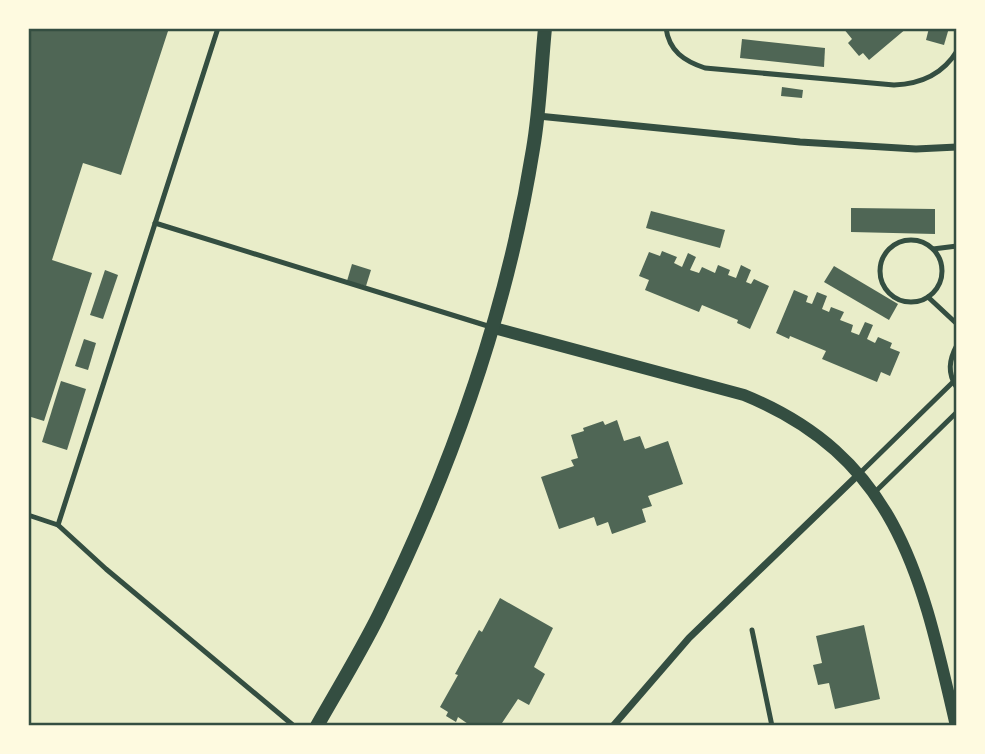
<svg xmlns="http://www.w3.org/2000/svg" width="985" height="754" viewBox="0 0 985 754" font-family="'Times New Roman',serif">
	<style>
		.building { fill: #4f6655 }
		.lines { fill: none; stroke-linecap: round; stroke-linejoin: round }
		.service { stroke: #344e41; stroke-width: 5 }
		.minor { stroke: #344e41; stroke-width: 7 }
		.tertiary { stroke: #344e41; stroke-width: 12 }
		.secondary { stroke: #344e41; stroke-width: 14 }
		.neatline { fill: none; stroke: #344e41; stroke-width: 2.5 }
	</style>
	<rect width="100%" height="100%" fill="#e9edc9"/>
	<g class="building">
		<polygon points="28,28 169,28 121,175 83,163 52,260 92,273 44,421 28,416"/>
		<polygon points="843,28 907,28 869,60 863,53 859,56 848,43 852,39"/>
		<polygon points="929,28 949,28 944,45 926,40"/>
		<polygon points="742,39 825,48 824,67 740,58"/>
		<polygon points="782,87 803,90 802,98 781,96"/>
		<polygon points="851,208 935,209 935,234 851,232"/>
		<polygon points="651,211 725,230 720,248 646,228"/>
		<polygon points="662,251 677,257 674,263 682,267 688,253 696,257 690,270 699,273 702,267 715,273 718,265 730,270 728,275 736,278 741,265 751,270 746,282 751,284 754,279 769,286 750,329 737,323 738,320 702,305 699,312 645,290 649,280 639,276 649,252 660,256"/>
		<polygon points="352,264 371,270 366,286 347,281"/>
		<polygon points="834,266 898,304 889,320 824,282"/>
		<polygon points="105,270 118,275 103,319 90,315"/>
		<polygon points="794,290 808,296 806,302 812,304 817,292 827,296 822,309 829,312 831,307 844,312 840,320 853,325 851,332 859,335 865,322 873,325 867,339 875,343 878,337 892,343 890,348 900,352 890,376 881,372 877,382 822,359 826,351 790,336 789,339 776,333"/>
		<polygon points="84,339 96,343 88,370 75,366"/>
		<polygon points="61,381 86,389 67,450 42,442"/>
		<polygon points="617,420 624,441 640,436 645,449 668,441 683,484 648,496 652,506 642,509 646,522 612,534 608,522 597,526 594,517 559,529 541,477 574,466 571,460 578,458 571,435 584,431 583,428 603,421 605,425"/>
		<polygon points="500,598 553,628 534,667 545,674 529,705 518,699 500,726 471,726 458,717 456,722 446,716 448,712 440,707 458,675 455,674 479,630 482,632"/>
		<polygon points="864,625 880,699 835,709 829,683 818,685 813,665 822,663 816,636"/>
	</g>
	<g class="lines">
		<g class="service">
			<path d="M666,28C669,51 684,61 705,68L894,85C920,84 943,74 957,51"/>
			<polyline points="155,223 491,327"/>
			<circle cx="911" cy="271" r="31"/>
			<polyline points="933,249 957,246"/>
			<polyline points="928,297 957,324"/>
			<path d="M957,345C949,360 947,373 957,388"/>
			<polyline points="860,473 953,382"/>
			<polyline points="874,493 957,412"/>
			<polyline points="28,515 58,525 106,569 294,726"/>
			<polyline points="58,525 218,28"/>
			<polyline points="752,630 772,726"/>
		</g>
		<g class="minor">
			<polyline points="538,116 800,142 916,149 957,147"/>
			<polyline points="613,726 689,638 859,474"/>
		</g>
		<path class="tertiary" d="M494,328L744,395C899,458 922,579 956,726"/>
		<path class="secondary" d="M317,726C338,689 360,653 379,615C452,467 507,312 533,149C540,109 541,68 545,28"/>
	</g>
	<rect width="985" height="754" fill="none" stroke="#fefae0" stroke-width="60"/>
	<rect x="30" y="30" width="925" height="694" class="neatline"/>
</svg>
